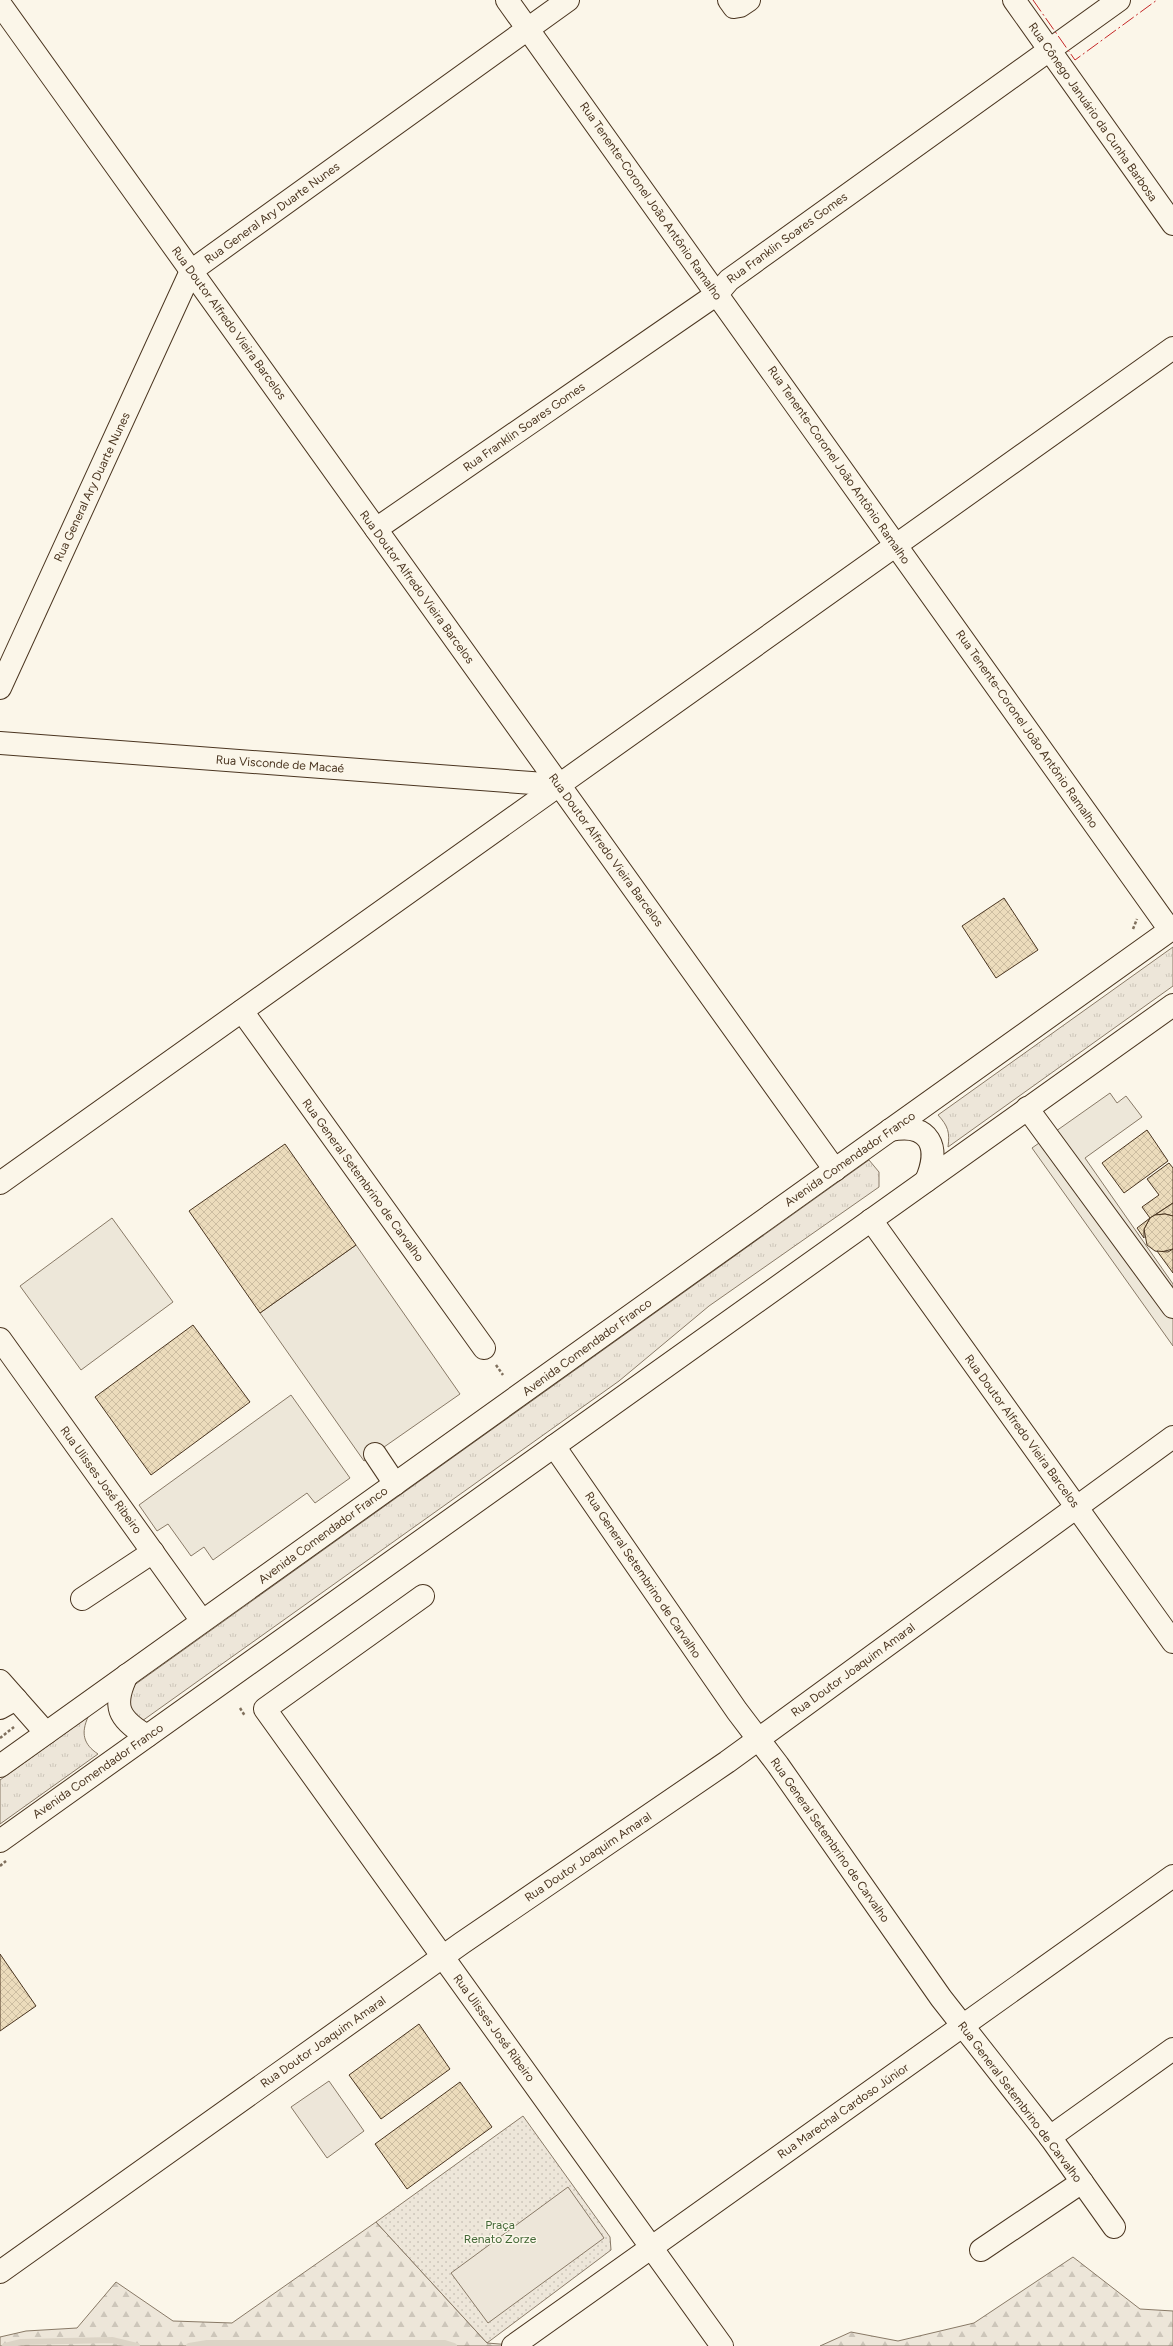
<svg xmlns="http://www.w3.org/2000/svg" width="1173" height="2346" viewBox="0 0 1173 2346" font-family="Figtree,sans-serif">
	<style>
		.grass { fill: url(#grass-tufts); stroke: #887966 }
		.forest { fill: url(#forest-firs); stroke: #887966 }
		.park { fill: url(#park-dots); stroke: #887966 }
		.pitch { fill: #ede6d9; stroke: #887966 }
		.parking { fill: #ede7d9; stroke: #887966 }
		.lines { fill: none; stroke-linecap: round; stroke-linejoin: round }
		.stream { stroke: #dcd4c6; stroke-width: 6 }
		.building { fill: url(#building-cross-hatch); stroke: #4a3520 }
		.minor-casing { stroke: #4a3520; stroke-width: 24 }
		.highway-casing { stroke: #4a3520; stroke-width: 24 }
		.path { stroke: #7f6f5c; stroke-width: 2.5; stroke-dasharray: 3 2; stroke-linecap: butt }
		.minor { stroke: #fbf6e9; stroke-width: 22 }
		.highway { stroke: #fbf6e9; stroke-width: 22 }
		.power { stroke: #c62828; stroke-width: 1; stroke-dasharray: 14 3 2 3; stroke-linecap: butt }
		.labels { text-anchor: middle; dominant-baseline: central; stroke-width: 3; stroke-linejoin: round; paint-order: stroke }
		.street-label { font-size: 12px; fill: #4a3520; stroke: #fbf6e9 }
		.park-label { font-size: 12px; fill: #436837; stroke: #fbf6e9 }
	</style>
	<defs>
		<pattern id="grass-tufts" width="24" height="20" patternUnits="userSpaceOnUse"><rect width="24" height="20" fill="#ede6d9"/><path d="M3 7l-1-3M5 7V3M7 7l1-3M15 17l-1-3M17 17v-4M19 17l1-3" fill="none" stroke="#cdc6ba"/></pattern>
		<pattern id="forest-firs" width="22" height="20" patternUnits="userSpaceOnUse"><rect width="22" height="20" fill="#ede6d9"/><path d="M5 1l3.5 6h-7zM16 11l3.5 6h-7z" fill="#cdc6ba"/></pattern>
		<pattern id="park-dots" width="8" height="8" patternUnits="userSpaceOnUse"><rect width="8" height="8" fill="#ede6d9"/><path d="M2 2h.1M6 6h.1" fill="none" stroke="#cdc6ba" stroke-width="1.8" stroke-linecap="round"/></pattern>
		<pattern id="building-cross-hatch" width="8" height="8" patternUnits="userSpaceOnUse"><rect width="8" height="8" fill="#ecdcbc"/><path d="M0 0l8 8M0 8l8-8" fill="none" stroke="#ccbda1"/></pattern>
	</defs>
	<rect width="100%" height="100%" fill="#fbf6e9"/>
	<g class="grass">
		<path d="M1173,947V986L948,1147C950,1132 948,1126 938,1115Z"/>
		<path d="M869,1160L879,1172V1187L709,1306L619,1381L142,1721C129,1712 126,1701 133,1686Z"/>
		<path d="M88,1717C81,1733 83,1744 98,1754L0,1824V1780Z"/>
	</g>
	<g class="forest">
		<polygon points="376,2222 487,2343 524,2346 0,2346 0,2337 26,2331 77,2328 116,2282 173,2321 232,2323"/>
		<polygon points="1073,2257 1140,2309 1173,2311 1173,2346 820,2346 851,2332 898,2341 974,2323"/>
	</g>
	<polygon class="park" points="523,2116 610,2237 611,2250 487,2343 376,2222"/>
	<g class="pitch">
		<polygon points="329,2081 364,2131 327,2158 291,2107"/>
		<polygon points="568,2187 604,2238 488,2323 451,2273"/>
	</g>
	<g class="parking">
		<polygon points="1110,1093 1117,1103 1126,1096 1142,1117 1085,1158 1173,1284 1173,1346 1032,1148"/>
		<polygon points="112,1218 173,1302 81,1370 20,1286"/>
		<polygon points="356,1245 460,1394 364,1461 260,1313"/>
		<polygon points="291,1395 350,1478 315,1503 307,1493 213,1560 204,1547 191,1556 168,1524 157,1531 139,1505"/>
	</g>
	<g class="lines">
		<g class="stream">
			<polyline points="5,2346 21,2342 112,2340 137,2346"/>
			<polyline points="189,2346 207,2343 445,2343 454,2346"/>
		</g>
	</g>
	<g class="building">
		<polygon points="1004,898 1038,950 996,978 962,926"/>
		<polygon points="1147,1130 1168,1161 1124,1193 1102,1163"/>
		<polygon points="285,1144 356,1245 260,1313 189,1211"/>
		<polygon points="1169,1163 1173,1168 1173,1203 1150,1218 1142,1207 1159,1195 1147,1179"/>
		<polygon points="1173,1203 1173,1216 1165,1214 1155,1215"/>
		<polygon points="1165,1214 1173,1216 1173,1249 1161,1252 1155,1251 1147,1245 1144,1229 1150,1218 1155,1215"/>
		<polygon points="1150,1218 1144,1229 1144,1238 1137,1228"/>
		<polygon points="1173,1249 1173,1273 1157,1251 1168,1252"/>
		<polygon points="193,1325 250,1402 151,1475 95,1397"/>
		<polygon points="0,1954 36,2006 0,2031"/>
		<polygon points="419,2024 450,2069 381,2119 349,2075"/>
		<polygon points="460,2082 492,2127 407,2189 375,2144"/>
	</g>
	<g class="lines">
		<g class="minor-casing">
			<g id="minor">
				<polyline points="507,0 1170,930"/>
				<polyline points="729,0 734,7 740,6 749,0"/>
				<polyline points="1014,0 1173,224"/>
				<polyline points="0,4 835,1170"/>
				<polyline points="376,529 717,294 729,280 1119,0"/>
				<polyline points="0,688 191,271 568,0"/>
				<polyline points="0,743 559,785"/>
				<polyline points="242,1011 484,1348"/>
				<polyline points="1027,1108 1173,1307"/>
				<polyline points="0,1183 1173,348"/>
				<polyline points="871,1220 1173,1642"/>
				<polyline points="0,1339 202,1621"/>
				<polyline points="554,1446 737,1711 778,1765 941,1998 1050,2137 1114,2227"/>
				<polyline points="375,1454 395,1484"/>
				<polyline points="423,1596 265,1709 722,2346"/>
				<polyline points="82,1599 153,1552"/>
				<polyline points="0,1681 46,1733"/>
				<polyline points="0,1708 16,1699"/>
				<polyline points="1050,2137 1173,2049"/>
				<polyline points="981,2250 1082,2182"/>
				<polyline points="0,2272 462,1943 727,1762 1173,1437"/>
				<polyline points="513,2346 1173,1876"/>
			</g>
		</g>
		<g class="highway-casing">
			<g id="highway">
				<path d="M890,1130C930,1122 941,1147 926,1181"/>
				<path d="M127,1675C112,1706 118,1719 147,1736"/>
				<polyline points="0,1766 1173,928"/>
				<polyline points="0,1841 1173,1005"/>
			</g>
		</g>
		<g class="path">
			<polyline points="1133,929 1137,919"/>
			<polyline points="496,1365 503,1375"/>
			<polyline points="240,1708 245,1716"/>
			<polyline points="0,1738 14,1727"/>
			<polyline points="0,1866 6,1861"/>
		</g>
		<use href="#minor" class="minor"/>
		<use href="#highway" class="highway"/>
		<polyline class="power" points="1033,0 1075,60 1157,0"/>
	</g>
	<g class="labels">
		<g class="street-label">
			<text transform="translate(1093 112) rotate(55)">Rua Cônego Januário da Cunha Barbosa</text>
			<text transform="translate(651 201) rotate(55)">Rua Tenente-Coronel João Antônio Ramalho</text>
			<text transform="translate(272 213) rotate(-36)">Rua General Ary Duarte Nunes</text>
			<text transform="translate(787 238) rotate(-36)">Rua Franklin Soares Gomes</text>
			<text transform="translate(229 323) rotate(54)">Rua Doutor Alfredo Vieira Barcelos</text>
			<text transform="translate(524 427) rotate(-35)">Rua Franklin Soares Gomes</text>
			<text transform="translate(839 465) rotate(55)">Rua Tenente-Coronel João Antônio Ramalho</text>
			<text transform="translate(92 487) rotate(-65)">Rua General Ary Duarte Nunes</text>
			<text transform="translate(417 587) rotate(54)">Rua Doutor Alfredo Vieira Barcelos</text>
			<text transform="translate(1027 729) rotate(55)">Rua Tenente-Coronel João Antônio Ramalho</text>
			<text transform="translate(280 764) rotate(4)">Rua Visconde de Macaé</text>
			<text transform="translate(606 850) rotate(54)">Rua Doutor Alfredo Vieira Barcelos</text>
			<text transform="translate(850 1159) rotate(-35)">Avenida Comendador Franco</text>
			<text transform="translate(363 1180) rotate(54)">Rua General Setembrino de Carvalho</text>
			<text transform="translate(587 1347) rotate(-36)">Avenida Comendador Franco</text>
			<text transform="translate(1022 1431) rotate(54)">Rua Doutor Alfredo Vieira Barcelos</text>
			<text transform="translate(101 1480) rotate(54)">Rua Ulisses José Ribeiro</text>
			<text transform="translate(323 1535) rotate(-36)">Avenida Comendador Franco</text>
			<text transform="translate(643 1575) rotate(56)">Rua General Setembrino de Carvalho</text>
			<text transform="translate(853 1670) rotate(-36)">Rua Doutor Joaquim Amaral</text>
			<text transform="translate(98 1771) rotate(-35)">Avenida Comendador Franco</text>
			<text transform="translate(830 1840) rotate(55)">Rua General Setembrino de Carvalho</text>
			<text transform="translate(588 1857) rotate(-34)">Rua Doutor Joaquim Amaral</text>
			<text transform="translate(494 2028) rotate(54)">Rua Ulisses José Ribeiro</text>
			<text transform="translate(323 2042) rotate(-35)">Rua Doutor Joaquim Amaral</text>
			<text transform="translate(1020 2102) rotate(53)">Rua General Setembrino de Carvalho</text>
			<text transform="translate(843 2111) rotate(-35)">Rua Marechal Cardoso Júnior</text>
		</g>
		<g class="park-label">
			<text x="500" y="2225">Praça<tspan x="500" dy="14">Renato Zorze</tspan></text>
		</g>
	</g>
</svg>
